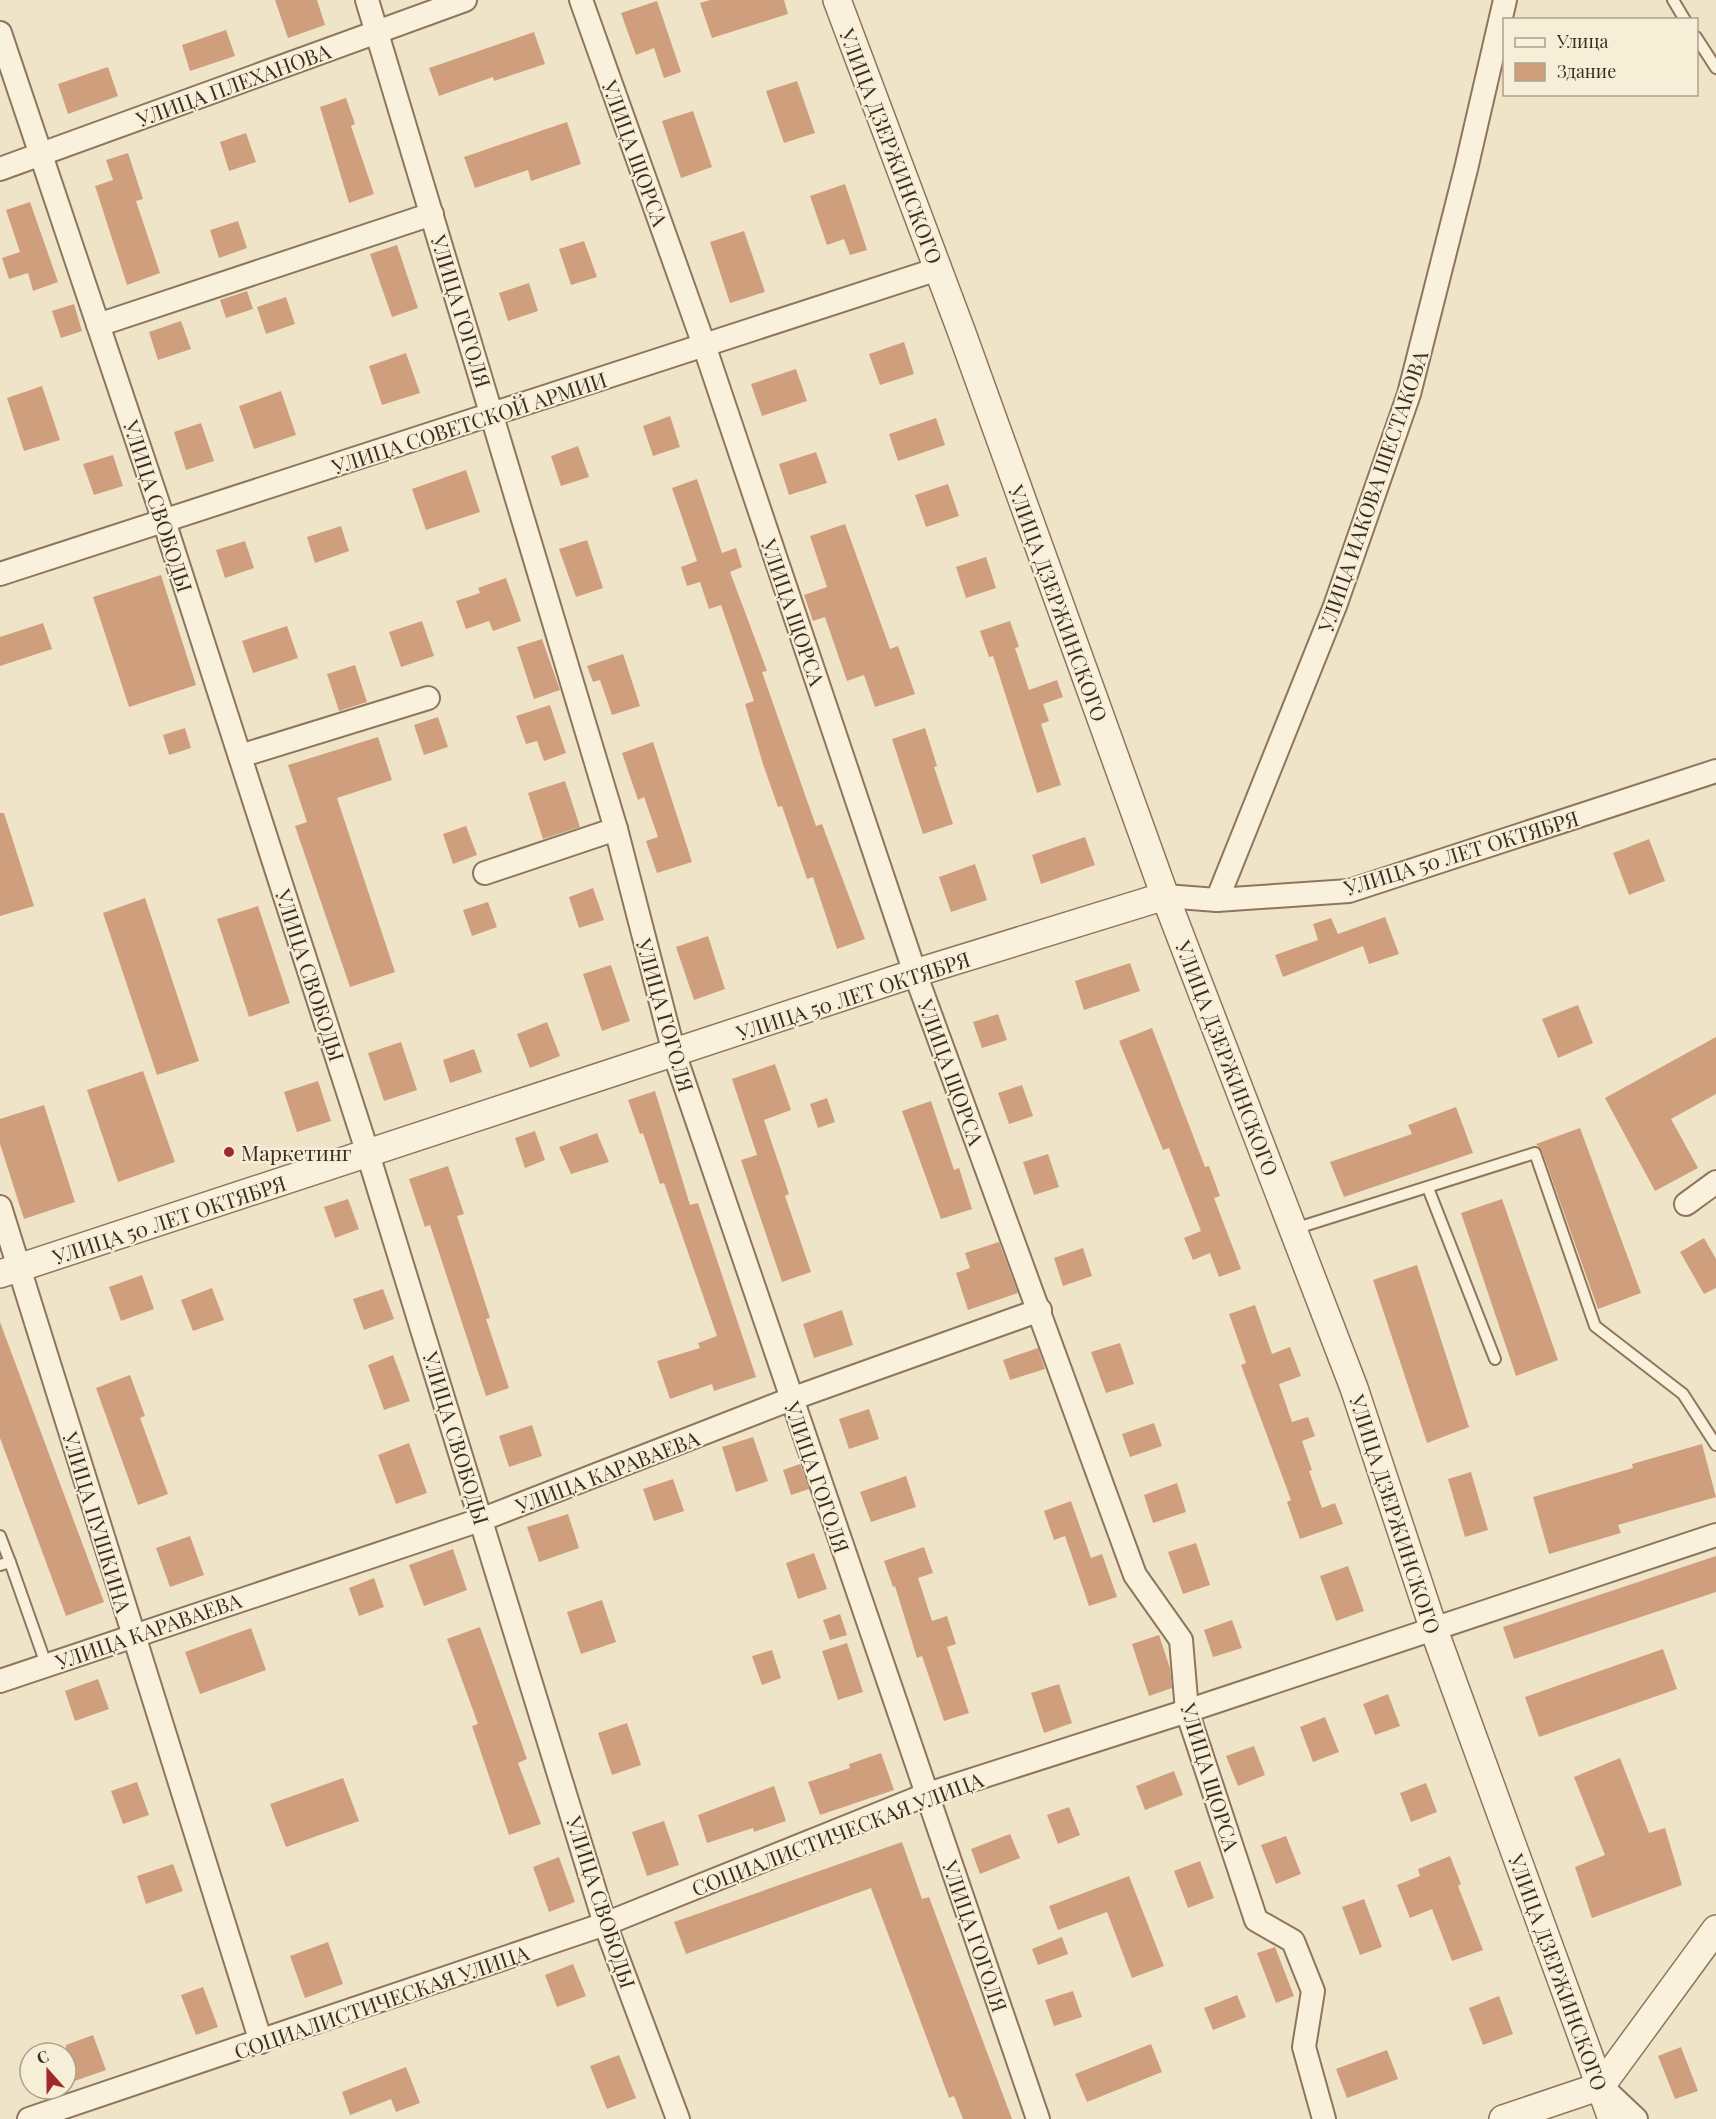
<svg xmlns="http://www.w3.org/2000/svg" width="1716" height="2119" viewBox="0 0 1716 2119" font-family="'Playfair Display',serif">
	<style>
		.building { fill: #cf9f7d }
		.lines { fill: none; stroke-linecap: round; stroke-linejoin: round }
		.service-casing { stroke: #8d765c; stroke-width: 14 }
		.minor-casing { stroke: #8d765c; stroke-width: 26 }
		.tertiary-casing { stroke: #8d765c; stroke-width: 30 }
		.service { stroke: #faf1dc; stroke-width: 10 }
		.minor { stroke: #faf1dc; stroke-width: 22 }
		.tertiary { stroke: #faf1dc; stroke-width: 27 }
		.poi-dot { fill: #9e2a2b; stroke: #f7eed8; stroke-width: 2 }
		.labels { text-anchor: middle; dominant-baseline: central; stroke-width: 4.5; stroke-linejoin: round; paint-order: stroke }
		.street-label { font-size: 21px; fill: #3d2e20; stroke: #f7eed8 }
		.poi-label { font-size: 21px; fill: #3d2e20; stroke: #f7eed8; text-anchor: start }
	</style>
	<rect width="100%" height="100%" fill="#f0e4c8"/>
	<g class="building">
		<polygon points="275,0 317,0 325,25 288,38"/>
		<polygon points="710,0 784,0 788,14 712,38 700,3"/>
		<polygon points="657,1 681,72 664,78 654,48 636,55 621,13"/>
		<polygon points="226,30 235,56 190,71 182,45"/>
		<polygon points="534,32 545,64 494,81 493,77 439,96 429,68"/>
		<polygon points="108,67 118,96 68,114 58,84"/>
		<polygon points="797,81 815,133 784,143 766,91"/>
		<polygon points="346,98 355,124 351,126 374,194 349,203 320,107"/>
		<polygon points="693,111 712,167 681,178 662,121"/>
		<polygon points="567,122 581,164 531,181 528,170 475,188 464,157"/>
		<polygon points="246,133 256,162 229,171 220,142"/>
		<polygon points="128,153 143,199 136,201 160,273 127,285 95,186 113,180 106,160"/>
		<polygon points="845,184 867,250 850,255 844,239 827,245 810,196"/>
		<polygon points="30,202 58,282 33,291 28,273 9,279 2,258 20,252 6,210"/>
		<polygon points="238,221 247,248 219,258 210,230"/>
		<polygon points="744,231 765,292 730,303 710,242"/>
		<polygon points="584,241 597,277 571,285 559,249"/>
		<polygon points="397,245 418,308 392,317 370,254"/>
		<polygon points="529,283 538,311 508,321 499,293"/>
		<polygon points="247,291 253,309 226,318 220,300"/>
		<polygon points="286,297 295,324 266,334 257,307"/>
		<polygon points="74,304 82,331 61,338 52,311"/>
		<polygon points="181,321 191,349 158,360 149,332"/>
		<polygon points="904,342 914,374 880,385 869,354"/>
		<polygon points="406,353 420,393 382,405 369,366"/>
		<polygon points="796,369 807,401 762,416 751,384"/>
		<polygon points="42,386 60,440 24,451 7,398"/>
		<polygon points="281,391 296,435 254,449 239,406"/>
		<polygon points="670,416 680,447 653,456 643,426"/>
		<polygon points="936,418 945,445 898,461 889,434"/>
		<polygon points="201,423 214,461 186,470 174,432"/>
		<polygon points="578,446 589,477 561,486 551,456"/>
		<polygon points="816,452 827,483 789,495 779,464"/>
		<polygon points="113,455 123,486 94,495 83,464"/>
		<polygon points="466,470 480,512 426,530 412,489"/>
		<polygon points="697,479 722,553 736,548 742,567 730,572 767,671 762,672 816,826 822,824 865,939 837,949 813,877 807,879 782,806 778,807 763,764 745,704 754,701 721,605 709,609 700,582 687,586 681,567 697,561 672,488"/>
		<polygon points="948,484 959,516 926,527 915,495"/>
		<polygon points="845,524 890,649 898,646 915,694 875,707 864,675 847,681 825,617 813,621 804,595 827,587 810,536"/>
		<polygon points="341,526 349,551 315,563 307,537"/>
		<polygon points="587,540 603,588 576,597 559,549"/>
		<polygon points="245,541 254,568 225,578 216,550"/>
		<polygon points="986,557 996,588 966,598 956,567"/>
		<polygon points="161,575 196,685 129,707 93,597"/>
		<polygon points="506,578 521,621 493,631 489,621 466,629 456,601 480,593 478,588"/>
		<polygon points="422,621 434,656 401,667 389,632"/>
		<polygon points="1010,621 1019,647 1015,648 1029,690 1057,680 1063,697 1043,704 1049,721 1041,724 1061,785 1037,793 993,656 989,657 980,631"/>
		<polygon points="43,623 52,649 0,666 0,637"/>
		<polygon points="287,626 298,658 253,673 242,641"/>
		<polygon points="542,639 560,690 534,699 517,647"/>
		<polygon points="623,654 640,706 612,715 600,680 593,682 587,666"/>
		<polygon points="355,665 367,702 339,711 327,674"/>
		<polygon points="550,705 566,753 544,761 537,741 526,744 516,716"/>
		<polygon points="438,717 448,747 424,755 414,725"/>
		<polygon points="185,728 191,748 169,755 163,735"/>
		<polygon points="925,728 937,766 934,767 953,824 923,834 892,739"/>
		<polygon points="378,737 392,780 337,798 395,972 350,987 295,826 307,822 288,765"/>
		<polygon points="653,742 692,862 657,873 646,841 658,837 644,797 638,800 622,753"/>
		<polygon points="565,781 580,827 543,839 528,793"/>
		<polygon points="0,813 4,813 34,906 0,916"/>
		<polygon points="466,826 477,855 453,864 443,834"/>
		<polygon points="1085,837 1095,865 1041,884 1032,855"/>
		<polygon points="1649,839 1665,881 1629,895 1613,853"/>
		<polygon points="975,864 987,900 951,912 939,877"/>
		<polygon points="593,888 604,920 579,928 569,897"/>
		<polygon points="145,898 199,1061 157,1075 103,913"/>
		<polygon points="488,902 497,927 472,936 463,910"/>
		<polygon points="258,906 290,1003 249,1017 217,919"/>
		<polygon points="1385,917 1399,954 1369,964 1363,946 1283,977 1275,955 1318,940 1313,924 1331,918 1338,934"/>
		<polygon points="708,936 725,989 694,1000 676,947"/>
		<polygon points="1130,963 1140,991 1084,1010 1075,981"/>
		<polygon points="611,965 630,1021 602,1031 583,974"/>
		<polygon points="1578,1005 1593,1043 1558,1058 1542,1019"/>
		<polygon points="998,1014 1007,1040 982,1048 973,1022"/>
		<polygon points="547,1022 560,1056 530,1068 517,1034"/>
		<polygon points="1152,1028 1205,1167 1209,1166 1220,1196 1214,1198 1241,1269 1219,1277 1210,1253 1193,1260 1184,1238 1201,1231 1169,1148 1163,1150 1119,1041"/>
		<polygon points="1716,1037 1716,1094 1671,1119 1698,1168 1655,1191 1605,1098"/>
		<polygon points="401,1042 417,1090 384,1101 368,1053"/>
		<polygon points="474,1049 482,1072 450,1083 443,1060"/>
		<polygon points="775,1064 791,1110 764,1120 789,1194 785,1196 811,1272 782,1282 741,1160 757,1155 732,1079"/>
		<polygon points="143,1071 175,1162 118,1182 87,1090"/>
		<polygon points="318,1081 331,1121 297,1132 284,1092"/>
		<polygon points="1022,1085 1033,1116 1009,1124 998,1093"/>
		<polygon points="655,1091 690,1205 698,1203 756,1377 714,1391 712,1384 670,1399 657,1361 700,1348 698,1343 717,1336 664,1183 660,1184 643,1133 640,1134 628,1100"/>
		<polygon points="827,1098 835,1122 818,1128 810,1104"/>
		<polygon points="931,1101 954,1170 959,1168 972,1209 941,1219 902,1111"/>
		<polygon points="44,1105 75,1202 24,1219 0,1144 0,1119"/>
		<polygon points="1456,1107 1473,1153 1344,1197 1330,1162 1412,1134 1408,1125"/>
		<polygon points="1580,1128 1641,1293 1598,1309 1542,1151 1536,1144"/>
		<polygon points="535,1131 545,1160 525,1168 515,1138"/>
		<polygon points="597,1133 609,1162 571,1174 559,1147"/>
		<polygon points="1048,1154 1059,1187 1034,1195 1023,1162"/>
		<polygon points="448,1166 464,1214 457,1216 490,1318 486,1319 509,1388 486,1396 430,1225 425,1227 409,1179"/>
		<polygon points="348,1199 359,1229 335,1238 324,1207"/>
		<polygon points="1502,1199 1558,1360 1516,1376 1461,1213"/>
		<polygon points="1704,1238 1716,1259 1716,1288 1704,1294 1680,1252"/>
		<polygon points="999,1242 1018,1293 968,1310 956,1273 970,1268 965,1253"/>
		<polygon points="1083,1248 1092,1276 1063,1286 1054,1258"/>
		<polygon points="1417,1265 1469,1427 1427,1443 1373,1280"/>
		<polygon points="142,1275 154,1309 121,1321 109,1287"/>
		<polygon points="212,1288 224,1320 193,1331 181,1300"/>
		<polygon points="383,1289 394,1319 364,1330 353,1299"/>
		<polygon points="1255,1305 1272,1354 1290,1347 1301,1376 1279,1384 1292,1422 1308,1417 1315,1436 1302,1441 1312,1470 1309,1471 1322,1508 1335,1503 1343,1524 1300,1539 1287,1502 1291,1500 1241,1365 1246,1363 1229,1314"/>
		<polygon points="842,1310 853,1345 814,1358 803,1324"/>
		<polygon points="0,1322 104,1602 66,1616 0,1438"/>
		<polygon points="1120,1343 1134,1384 1106,1393 1091,1352"/>
		<polygon points="1038,1348 1045,1369 1010,1380 1003,1360"/>
		<polygon points="393,1355 410,1401 384,1410 368,1365"/>
		<polygon points="130,1375 145,1416 140,1418 168,1494 138,1505 96,1388"/>
		<polygon points="869,1409 879,1439 849,1449 839,1419"/>
		<polygon points="1154,1423 1162,1446 1130,1457 1122,1434"/>
		<polygon points="532,1425 542,1456 509,1467 499,1436"/>
		<polygon points="753,1437 768,1481 736,1492 722,1447"/>
		<polygon points="409,1443 427,1493 396,1504 378,1455"/>
		<polygon points="1702,1444 1716,1497 1618,1525 1621,1533 1549,1554 1533,1497 1633,1468 1632,1464"/>
		<polygon points="800,1464 809,1489 791,1495 783,1470"/>
		<polygon points="1471,1472 1488,1530 1465,1537 1448,1479"/>
		<polygon points="906,1476 916,1507 871,1522 860,1492"/>
		<polygon points="673,1479 684,1511 654,1521 643,1489"/>
		<polygon points="1177,1483 1186,1512 1153,1523 1144,1495"/>
		<polygon points="1071,1501 1091,1558 1102,1554 1117,1597 1089,1606 1065,1536 1054,1540 1044,1511"/>
		<polygon points="568,1514 579,1548 539,1562 527,1527"/>
		<polygon points="190,1536 204,1575 170,1587 156,1548"/>
		<polygon points="1196,1543 1210,1585 1183,1594 1168,1552"/>
		<polygon points="924,1547 933,1573 918,1578 932,1621 947,1616 956,1644 947,1647 969,1713 944,1721 922,1656 917,1658 895,1586 893,1587 884,1561"/>
		<polygon points="453,1549 467,1590 424,1606 409,1565"/>
		<polygon points="814,1553 827,1589 798,1599 786,1563"/>
		<polygon points="1716,1556 1716,1592 1514,1659 1503,1627"/>
		<polygon points="1348,1566 1364,1611 1336,1621 1320,1576"/>
		<polygon points="374,1578 384,1607 359,1616 349,1588"/>
		<polygon points="602,1600 616,1642 581,1654 567,1612"/>
		<polygon points="840,1614 847,1635 830,1640 823,1620"/>
		<polygon points="1232,1620 1242,1648 1213,1657 1204,1630"/>
		<polygon points="480,1627 527,1759 518,1763 541,1824 509,1835 472,1726 478,1724 447,1639"/>
		<polygon points="251,1628 266,1670 200,1694 185,1652"/>
		<polygon points="1159,1635 1170,1668 1172,1688 1149,1696 1132,1644"/>
		<polygon points="847,1643 863,1692 838,1700 822,1651"/>
		<polygon points="1663,1649 1677,1689 1539,1737 1525,1697"/>
		<polygon points="772,1650 781,1678 762,1685 752,1656"/>
		<polygon points="98,1679 109,1709 75,1721 65,1691"/>
		<polygon points="1059,1684 1072,1723 1044,1733 1031,1693"/>
		<polygon points="1388,1694 1400,1726 1375,1735 1363,1704"/>
		<polygon points="1325,1717 1339,1752 1313,1762 1300,1727"/>
		<polygon points="627,1723 641,1765 612,1775 598,1733"/>
		<polygon points="1254,1746 1265,1775 1238,1786 1226,1756"/>
		<polygon points="881,1753 894,1790 820,1815 808,1782 850,1768 849,1764"/>
		<polygon points="1620,1758 1649,1833 1665,1828 1682,1885 1592,1918 1575,1867 1605,1855 1574,1777"/>
		<polygon points="1174,1771 1183,1795 1145,1810 1136,1786"/>
		<polygon points="343,1778 359,1821 286,1847 270,1804"/>
		<polygon points="137,1782 149,1815 123,1824 111,1791"/>
		<polygon points="1426,1783 1437,1812 1411,1822 1400,1793"/>
		<polygon points="774,1786 786,1821 754,1832 753,1828 707,1843 698,1815"/>
		<polygon points="1069,1807 1080,1835 1058,1844 1047,1815"/>
		<polygon points="664,1821 679,1865 647,1876 632,1832"/>
		<polygon points="1010,1834 1020,1858 980,1874 971,1849"/>
		<polygon points="1286,1836 1301,1874 1276,1884 1261,1845"/>
		<polygon points="902,1842 922,1899 929,1897 1012,2119 963,2119 954,2096 949,2098 871,1888 686,1954 674,1922"/>
		<polygon points="1450,1856 1461,1884 1458,1886 1483,1950 1452,1961 1432,1909 1410,1918 1397,1885 1420,1876 1418,1869"/>
		<polygon points="559,1857 575,1902 549,1912 533,1867"/>
		<polygon points="1200,1861 1214,1898 1188,1908 1174,1871"/>
		<polygon points="173,1864 183,1891 146,1904 137,1876"/>
		<polygon points="1129,1876 1164,1966 1132,1978 1107,1912 1058,1930 1049,1906"/>
		<polygon points="1364,1899 1382,1947 1360,1955 1342,1907"/>
		<polygon points="1062,1937 1068,1954 1038,1965 1032,1949"/>
		<polygon points="328,1942 343,1984 305,1998 290,1956"/>
		<polygon points="1275,1947 1294,1996 1276,2003 1257,1953"/>
		<polygon points="573,1964 586,1996 557,2007 545,1975"/>
		<polygon points="203,1987 218,2027 196,2035 181,1995"/>
		<polygon points="1073,1991 1082,2017 1054,2026 1045,2000"/>
		<polygon points="1237,1995 1246,2017 1213,2030 1204,2008"/>
		<polygon points="1499,1996 1513,2034 1483,2045 1469,2008"/>
		<polygon points="93,2035 106,2070 66,2084 66,2045"/>
		<polygon points="1151,2044 1162,2072 1087,2102 1075,2074"/>
		<polygon points="1681,2047 1698,2091 1675,2099 1658,2056"/>
		<polygon points="1387,2050 1398,2079 1347,2098 1336,2069"/>
		<polygon points="619,2055 636,2098 607,2109 590,2066"/>
		<polygon points="406,2067 420,2103 396,2112 391,2099 350,2115 342,2092"/>
	</g>
	<g class="lines">
		<g class="service-casing">
			<g id="service">
				<polyline points="1673,0 1685,20"/>
				<polyline points="1696,37 1716,68"/>
				<polyline points="1428,1188 1495,1359"/>
				<polyline points="1294,1229 1535,1153 1595,1326 1683,1394 1716,1445"/>
				<polyline points="0,1536 10,1562"/>
				<polyline points="0,1565 10,1562 46,1664"/>
			</g>
		</g>
		<g class="minor-casing">
			<g id="minor">
				<polyline points="367,0 616,829 674,1053 1038,2119"/>
				<polyline points="581,0 704,345 915,973 1135,1575 1181,1640 1187,1711 1256,1920 1293,1941 1313,1991 1304,2047 1324,2119"/>
				<polyline points="0,33 164,521 368,1154 605,1924 678,2119"/>
				<polyline points="0,169 465,0"/>
				<polyline points="98,325 432,214"/>
				<polyline points="0,574 938,269"/>
				<polyline points="240,756 428,698"/>
				<polyline points="485,873 616,829"/>
				<polyline points="1165,896 1217,900 1349,891 1716,771"/>
				<polyline points="1217,900 1335,606 1409,394 1466,169 1505,0"/>
				<polyline points="1686,1204 1716,1182"/>
				<polyline points="0,1207 261,2042"/>
				<polyline points="0,1681 483,1519 791,1399 1040,1310"/>
				<polyline points="1601,2086 1636,2119"/>
				<polyline points="29,2119 605,1924 928,1794 1187,1711 1716,1535"/>
			</g>
		</g>
		<g class="tertiary-casing">
			<g id="tertiary">
				<polyline points="837,0 962,333 1165,896 1354,1388 1434,1630 1612,2119"/>
				<polyline points="0,1274 915,973 1165,896"/>
				<polyline points="1503,2119 1601,2086 1716,1929"/>
			</g>
		</g>
		<use href="#service" class="service"/>
		<use href="#minor" class="minor"/>
		<use href="#tertiary" class="tertiary"/>
	</g>
	<circle class="poi-dot" cx="229" cy="1152" r="6"/>
	<g class="labels">
		<g class="street-label">
			<text transform="translate(233 84) rotate(-20)">УЛИЦА ПЛЕХАНОВА</text>
			<text transform="translate(892 146) rotate(69)">УЛИЦА ДЗЕРЖИНСКОГО</text>
			<text transform="translate(636 153) rotate(70)">УЛИЦА ЩОРСА</text>
			<text transform="translate(462 311) rotate(73)">УЛИЦА ГОГОЛЯ</text>
			<text transform="translate(469 422) rotate(-18)">УЛИЦА СОВЕТСКОЙ АРМИИ</text>
			<text transform="translate(1372 491) rotate(-71)">УЛИЦА ИАКОВА ШЕСТАКОВА</text>
			<text transform="translate(159 506) rotate(72)">УЛИЦА СВОБОДЫ</text>
			<text transform="translate(1059 603) rotate(70)">УЛИЦА ДЗЕРЖИНСКОГО</text>
			<text transform="translate(794 612) rotate(71)">УЛИЦА ЩОРСА</text>
			<text transform="translate(1461 852) rotate(-17)">УЛИЦА 50 ЛЕТ ОКТЯБРЯ</text>
			<text transform="translate(311 975) rotate(72)">УЛИЦА СВОБОДЫ</text>
			<text transform="translate(853 995) rotate(-18)">УЛИЦА 50 ЛЕТ ОКТЯБРЯ</text>
			<text transform="translate(666 1015) rotate(74)">УЛИЦА ГОГОЛЯ</text>
			<text transform="translate(1228 1058) rotate(69)">УЛИЦА ДЗЕРЖИНСКОГО</text>
			<text transform="translate(952 1072) rotate(70)">УЛИЦА ЩОРСА</text>
			<text transform="translate(169 1219) rotate(-18)">УЛИЦА 50 ЛЕТ ОКТЯБРЯ</text>
			<text transform="translate(457 1438) rotate(73)">УЛИЦА СВОБОДЫ</text>
			<text transform="translate(607 1471) rotate(-21)">УЛИЦА КАРАВАЕВА</text>
			<text transform="translate(818 1477) rotate(71)">УЛИЦА ГОГОЛЯ</text>
			<text transform="translate(1396 1514) rotate(72)">УЛИЦА ДЗЕРЖИНСКОГО</text>
			<text transform="translate(98 1522) rotate(73)">УЛИЦА ПУШКИНА</text>
			<text transform="translate(148 1630) rotate(-19)">УЛИЦА КАРАВАЕВА</text>
			<text transform="translate(1211 1777) rotate(73)">УЛИЦА ЩОРСА</text>
			<text transform="translate(837 1833) rotate(-21)">СОЦИАЛИСТИЧЕСКАЯ УЛИЦА</text>
			<text transform="translate(602 1902) rotate(72)">УЛИЦА СВОБОДЫ</text>
			<text transform="translate(976 1936) rotate(71)">УЛИЦА ГОГОЛЯ</text>
			<text transform="translate(1559 1972) rotate(70)">УЛИЦА ДЗЕРЖИНСКОГО</text>
			<text transform="translate(381 2001) rotate(-19)">СОЦИАЛИСТИЧЕСКАЯ УЛИЦА</text>
		</g>
		<g class="poi-label">
			<text x="241" y="1152">Маркетинг</text>
		</g>
	</g>
	<rect x="1503" y="18" width="195" height="78" fill="#f7eed8" stroke="#ada18e" stroke-width="1.5"/>
	<rect x="1515" y="38" width="30" height="9" fill="#faf1dc" stroke="#ada18e" stroke-width="1.5"/>
	<text x="1557" y="48" font-size="18" fill="#3d2e20">Улица</text>
	<rect x="1515" y="63" width="30" height="18" fill="#cf9f7d" stroke="#ada18e" stroke-width="1.5"/>
	<text x="1557" y="78" font-size="18" fill="#3d2e20">Здание</text>
	<g transform="translate(48 2071) rotate(339)"><circle r="28" fill="#f7eed8" stroke="#ada18e" stroke-width="1.5"/>
	<path d="M0-4.5L10 22L0 15L-10 22Z" fill="#9e2a2b"/>
	<text y="-9" font-size="16" font-weight="bold" text-anchor="middle" fill="#3d2e20">С</text>
	</g>
</svg>
